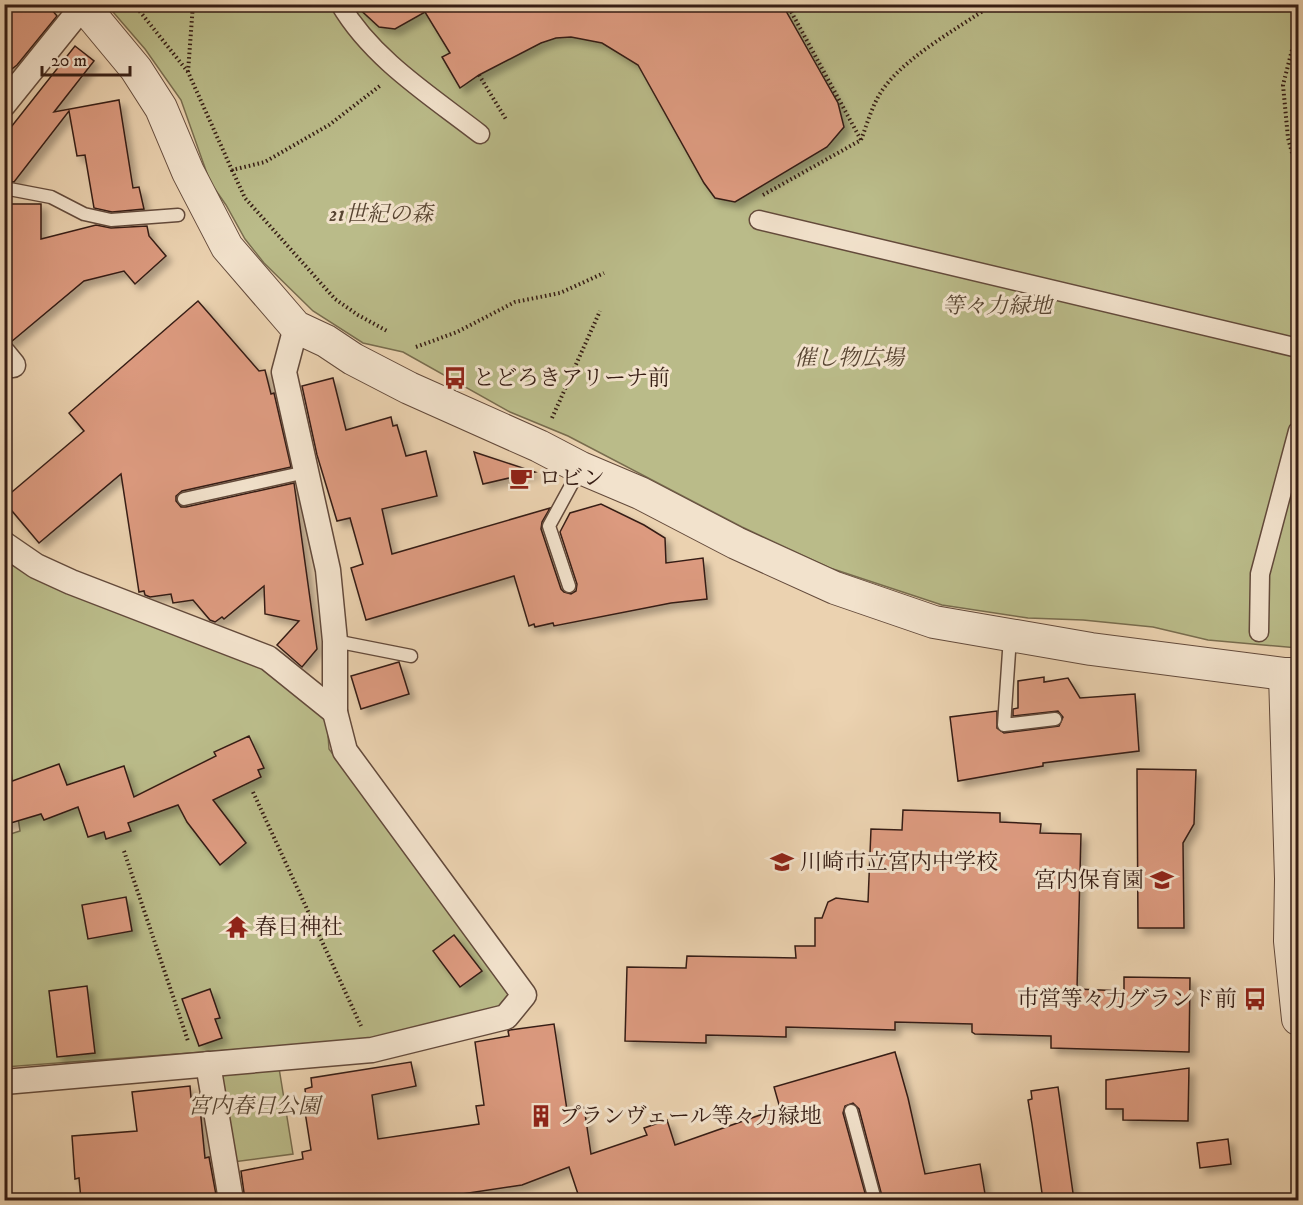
<svg xmlns="http://www.w3.org/2000/svg" width="1303" height="1205" viewBox="0 0 1303 1205" font-family="'IM FELL DW Pica','Noto Serif JP',serif">
	<style>
		.green { fill: #babb89; stroke: #786c4e; stroke-width: 1.5 }
		.building { fill: #dc9a7f; stroke: #361d14; stroke-width: 1.5; filter: url(#shadow) }
		.lines { fill: none; stroke-linecap: round; stroke-linejoin: round }
		.service-casing { stroke: #634a3b; stroke-width: 15 }
		.pedestrian-casing { stroke: #634a3b; stroke-width: 21 }
		.minor-casing { stroke: #634a3b; stroke-width: 27 }
		.tertiary-casing { stroke: #634a3b; stroke-width: 34 }
		.path { stroke: #361d14; stroke-width: 4; stroke-dasharray: 1.5 3; stroke-linecap: butt }
		.service { stroke: #f2e2cc; stroke-width: 12 }
		.pedestrian { stroke: #f2e2cc; stroke-width: 18 }
		.minor { stroke: #f2e2cc; stroke-width: 24 }
		.tertiary { stroke: #f2e2cc; stroke-width: 32 }
		.labels { text-anchor: middle; dominant-baseline: central; stroke-width: 6; stroke-linejoin: round; paint-order: stroke }
		.park-label { font-size: 22px; font-style: italic; fill: #574431; stroke: #f2e2cc }
		.poi-label { font-size: 22px; fill: #361d14; stroke: #f2e2cc; text-anchor: start }
	</style>
	<defs>
		<filter id="shadow"><feDropShadow dx="5.5" dy="5.5" stdDeviation="3" flood-color="#0004"/></filter>
	</defs>
	<rect width="100%" height="100%" fill="#ebd2b0"/>
	<filter id="stains"><feTurbulence type="fractalNoise" baseFrequency=".00333" numOctaves="4"/><feColorMatrix values="0 0 0 0 .2 0 0 0 0 .09 0 0 0 0 .02 0 0 0 .5 -.17"/></filter>
	<radialGradient id="worn" r=".72"><stop offset=".6" stop-color="#630" stop-opacity="0"/><stop offset="1" stop-color="#630" stop-opacity=".3"/></radialGradient>
	<g class="green">
		<polygon points="107,5 1298,5 1298,648 1208,640 1153,627 1083,620 1028,618 942,605 830,568 742,527 568,436 510,412 403,352 363,343 313,311 264,263 245,239 226,205 210,182 181,100 145,49"/>
		<polygon points="5,556 264,665 327,720 329,749 510,993 497,1008 376,1039 5,1067 4,836 20,831 5,731"/>
		<polygon points="279,1068 293,1154 233,1162 218,1073"/>
	</g>
	<g class="building">
		<polygon points="4,4 47,4 57,16 17,65 4,75"/>
		<polygon points="354,4 782,4 838,103 844,127 827,147 735,202 715,198 704,183 638,65 602,43 571,37 556,38 541,43 479,75 460,88 442,57 450,53 425,12 395,29 379,27"/>
		<polygon points="75,46 94,61 54,112 119,100 133,188 139,187 144,209 112,212 94,208 85,155 77,156 69,111 14,182 4,180 4,136"/>
		<polygon points="4,204 41,204 41,239 96,225 111,228 147,226 149,236 166,256 135,284 124,271 84,281 11,342 4,340"/>
		<polygon points="198,301 259,371 265,370 271,394 274,393 291,467 182,491 176,496 176,501 181,507 186,507 294,483 317,649 302,667 277,645 299,621 265,614 264,586 224,619 222,617 215,622 210,620 193,600 173,603 171,594 150,597 145,595 144,591 139,592 121,474 39,543 7,505 11,502 6,497 84,431 69,413"/>
		<polygon points="333,378 346,430 391,417 393,426 397,425 406,456 426,451 437,496 382,509 392,554 550,508 542,522 541,529 561,589 564,592 571,594 576,591 577,584 560,532 570,513 601,504 644,525 665,538 666,563 703,558 707,599 671,603 554,626 553,623 535,627 534,624 529,626 514,576 366,620 351,568 363,564 350,518 337,521 317,455 302,386"/>
		<polygon points="474,452 535,472 483,484"/>
		<polygon points="399,662 409,694 361,709 351,676"/>
		<polygon points="1044,677 1044,682 1068,678 1080,698 1135,694 1139,751 1043,763 1043,766 958,781 950,717 997,711 997,728 1004,733 1059,726 1063,717 1058,711 1013,716 1013,709 1018,708 1018,681"/>
		<polygon points="249,736 264,768 258,770 261,777 213,800 246,843 220,865 187,822 178,805 128,823 131,831 106,839 104,832 88,837 78,807 44,820 41,814 4,825 4,784 59,764 67,785 124,766 134,797 216,756 214,752"/>
		<polygon points="1137,769 1196,770 1194,824 1183,843 1184,928 1138,928"/>
		<polygon points="903,810 1000,813 1000,822 1041,824 1040,833 1081,834 1077,989 1124,991 1124,977 1190,978 1189,1052 1051,1048 1051,1036 975,1034 972,1032 972,1024 895,1022 895,1030 786,1027 786,1037 706,1035 706,1043 625,1041 627,967 686,968 687,956 796,958 795,946 815,946 815,918 822,918 828,902 836,898 868,902 871,829 902,830"/>
		<polygon points="126,897 132,931 88,939 82,905"/>
		<polygon points="454,935 482,971 460,987 433,951"/>
		<polygon points="87,986 95,1053 57,1057 49,991"/>
		<polygon points="210,989 220,1018 215,1019 222,1038 199,1046 182,999"/>
		<polygon points="554,1024 567,1110 584,1107 591,1154 647,1135 644,1128 667,1120 675,1145 780,1108 774,1087 895,1052 908,1098 925,1174 980,1164 986,1200 883,1200 859,1109 853,1103 845,1106 843,1113 867,1200 580,1200 569,1167 522,1185 422,1200 245,1200 241,1171 303,1159 302,1152 311,1150 303,1099 306,1098 305,1089 312,1087 311,1078 411,1062 416,1086 372,1095 378,1139 479,1124 476,1106 484,1105 475,1042 509,1036 508,1031 510,1030"/>
		<polygon points="1189,1068 1188,1121 1123,1120 1123,1109 1106,1109 1106,1080"/>
		<polygon points="190,1086 191,1098 199,1098 205,1158 209,1157 217,1200 81,1200 79,1178 75,1179 72,1136 137,1131 132,1092"/>
		<polygon points="1058,1087 1074,1200 1043,1200 1032,1124 1028,1100 1032,1099 1031,1091"/>
		<polygon points="1228,1139 1231,1164 1200,1168 1197,1143"/>
	</g>
	<g class="lines">
		<g class="service-casing">
			<g id="service">
				<polyline points="4,188 51,197 84,214 111,220 178,215"/>
				<polyline points="184,499 306,472"/>
				<polyline points="569,586 549,526 580,469"/>
				<polyline points="1010,637 1004,725 1055,719"/>
				<polyline points="335,641 411,656"/>
				<polyline points="851,1111 875,1200"/>
			</g>
		</g>
		<g class="pedestrian-casing">
			<g id="pedestrian">
				<path d="M340,4C372,59 431,96 480,134"/>
				<polyline points="759,220 1298,348"/>
				<polyline points="1259,632 1260,574 1298,431"/>
			</g>
		</g>
		<g class="minor-casing">
			<g id="minor">
				<polyline points="4,104 83,6"/>
				<polyline points="4,354 13,365"/>
				<polyline points="4,544 36,566 71,582 268,658 335,712"/>
				<polyline points="208,1064 231,1200"/>
				<polyline points="4,1082 372,1050 506,1017 524,995 345,751 335,712 335,641 328,570 284,372 296,327"/>
			</g>
		</g>
		<g class="tertiary-casing">
			<g id="tertiary">
				<polyline points="82,4 136,69 161,108 188,172 227,247 296,327 326,341 353,359 409,388 539,446 581,468 640,493 736,543 835,588 934,622 1091,649 1285,674 1298,674"/>
				<polyline points="1285,674 1291,879 1290,941 1298,1019"/>
			</g>
		</g>
		<g class="path">
			<polyline points="134,4 188,72 232,170 265,162 329,125 381,85"/>
			<polyline points="787,4 861,140"/>
			<polyline points="1292,50 1283,85 1288,138 1298,175"/>
			<polyline points="188,72 193,4"/>
			<polyline points="479,75 507,121"/>
			<polyline points="232,170 245,198 335,299 358,315 387,331"/>
			<path d="M763,195L861,140C866,127 870,113 876,101C894,62 958,29 993,4"/>
			<polyline points="416,347 457,332 515,302 560,293 604,273"/>
			<polyline points="552,418 600,311"/>
			<polyline points="253,792 361,1026"/>
			<polyline points="124,851 188,1041"/>
		</g>
		<use href="#service" class="service"/>
		<use href="#pedestrian" class="pedestrian"/>
		<use href="#minor" class="minor"/>
		<use href="#tertiary" class="tertiary"/>
	</g>
	<defs>
		<g id="bus-bare" transform="scale(1.8)"><path d="M-5-6H5V4H4V6H2V4H-2V6H-4V4H-5ZM-3.5-4V0h7V-4ZM-3.5 1.2v1.5H-2V1.2ZM2 1.2v1.5H3.5V1.2Z" fill="#8f2418" stroke="#f2e2cc" stroke-width="2.5" paint-order="stroke"/></g>
		<g id="cafe-bare" transform="scale(1.8)"><path d="M-5.5-4.5H6V0H3Q3 3.5 0 3.5H-2.5Q-5.5 3.5-5.5 0ZM3-3.2v2h1.7v-2ZM-6 4.5H4V6H-6Z" fill="#8f2418" stroke="#f2e2cc" stroke-width="2.5" paint-order="stroke"/></g>
		<g id="school-bare" transform="scale(1.8)"><path d="M0-5L7-2L0 1L-7-2ZM-4 1L0 2.5L4 1V4Q0 6-4 4Z" fill="#8f2418" stroke="#f2e2cc" stroke-width="2.5" paint-order="stroke"/></g>
		<g id="temple-bare" transform="scale(1.8)"><path d="M0-6L5-2H3V0L6.5 2.5H4V6H1.5V3h-3V6H-4V2.5H-6.5L-3 0V-2H-5Z" fill="#8f2418" stroke="#f2e2cc" stroke-width="2.5" paint-order="stroke"/></g>
		<g id="building-bare" transform="scale(1.8)"><path d="M-4-6H4V6H1V3H-1V6H-4ZM-2.5-4.3h1.7v1.8h-1.7ZM.8-4.3h1.7v1.8H.8ZM-2.5-1h1.7V.8h-1.7ZM.8-1h1.7V.8H.8Z" fill="#8f2418" stroke="#f2e2cc" stroke-width="2.5" paint-order="stroke"/></g>
	</defs>
	<g fill-rule="evenodd">
		<use href="#bus-bare" x="455" y="378"/>
		<use href="#cafe-bare" x="521" y="478"/>
		<use href="#school-bare" x="782" y="862"/>
		<use href="#school-bare" x="1162" y="880"/>
		<use href="#temple-bare" x="237" y="927"/>
		<use href="#bus-bare" x="1255" y="999"/>
		<use href="#building-bare" x="541" y="1116"/>
	</g>
	<g class="labels">
		<g class="park-label">
			<text x="381" y="214">21世紀の森</text>
			<text x="997" y="306">等々力緑地</text>
			<text x="849" y="358">催し物広場</text>
			<text x="254" y="1106">宮内春日公園</text>
		</g>
		<g class="poi-label">
			<text x="473" y="378">とどろきアリーナ前</text>
			<text x="539" y="478">ロビン</text>
			<text x="800" y="862">川崎市立宮内中学校</text>
			<text x="1144" y="880" text-anchor="end">宮内保育園</text>
			<text x="255" y="927">春日神社</text>
			<text x="1237" y="999" text-anchor="end">市営等々力グランド前</text>
			<text x="559" y="1116">プランヴェール等々力緑地</text>
		</g>
	</g>
	<rect width="1303" height="1205" fill="none" stroke="#ebd2b0" stroke-width="24"/>
	<rect x="6" y="6" width="1291" height="1193" fill="none" stroke="#361d14" stroke-width="3"/>
	<rect x="12" y="12" width="1279" height="1181" fill="none" stroke="#361d14" stroke-width="1.5"/>
	<path d="M42 66v9h88v-9" fill="none" stroke="#361d14" stroke-width="3"/>
	<text x="51" y="66" font-size="18" fill="#361d14" stroke="#f2e2cc" stroke-width="4.5" paint-order="stroke">20 m</text>
	<rect width="100%" height="100%" filter="url(#stains)"/>
	<rect width="100%" height="100%" fill="url(#worn)"/>
</svg>
